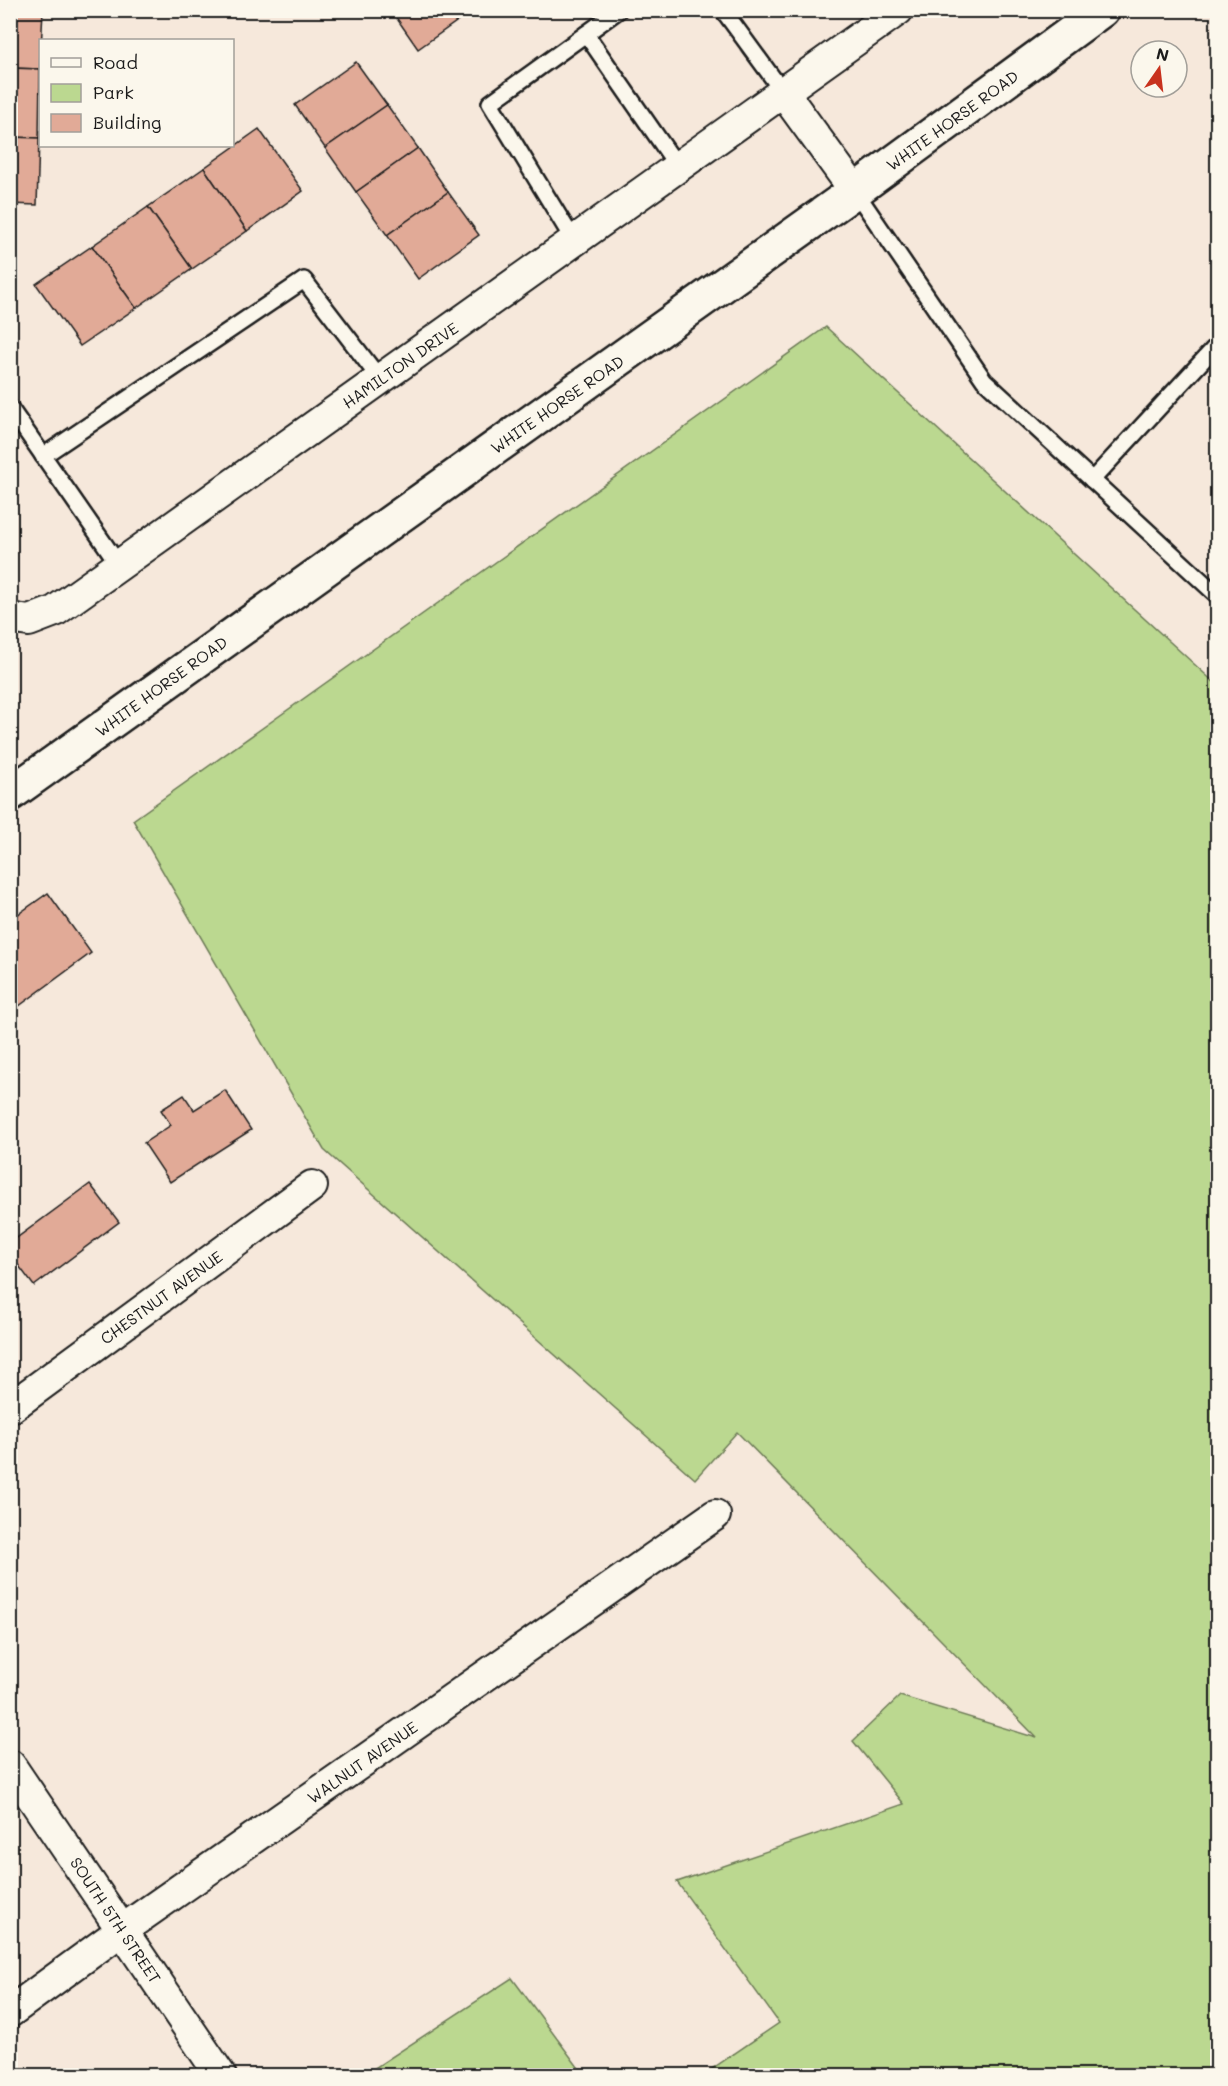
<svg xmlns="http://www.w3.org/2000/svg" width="1228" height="2086" viewBox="0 0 1228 2086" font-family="Mali,sans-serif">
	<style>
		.green { fill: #bbd890; stroke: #6c7a56; stroke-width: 1.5 }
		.building { fill: #e1aa97; stroke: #1c1c1c; stroke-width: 1.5 }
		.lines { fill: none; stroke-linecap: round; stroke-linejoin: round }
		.service-casing { stroke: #1c1c1c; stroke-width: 20 }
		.minor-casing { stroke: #1c1c1c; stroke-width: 34 }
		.secondary-casing { stroke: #1c1c1c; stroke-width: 38 }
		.service { stroke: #fbf7ec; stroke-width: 15 }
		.minor { stroke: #fbf7ec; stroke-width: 30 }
		.secondary { stroke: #fbf7ec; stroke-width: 33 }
		.labels { text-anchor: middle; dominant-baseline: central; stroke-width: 5; stroke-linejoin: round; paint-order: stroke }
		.street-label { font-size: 16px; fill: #1c1c1c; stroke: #fbf7ec }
	</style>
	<rect width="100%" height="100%" fill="#f6e8db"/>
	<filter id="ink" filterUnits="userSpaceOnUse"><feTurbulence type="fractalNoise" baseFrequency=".0167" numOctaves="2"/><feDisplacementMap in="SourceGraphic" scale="12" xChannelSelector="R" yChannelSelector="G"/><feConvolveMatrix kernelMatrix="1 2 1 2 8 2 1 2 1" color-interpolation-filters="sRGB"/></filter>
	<g filter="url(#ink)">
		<g class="green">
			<polygon points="826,327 1217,685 1217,2075 703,2075 779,2023 677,1882 904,1804 853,1741 900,1696 1037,1738 737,1432 695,1479 324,1150 133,820"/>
			<polygon points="512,1978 584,2075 364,2075"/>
		</g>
		<g class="building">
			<polygon points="10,10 43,10 40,69 10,68"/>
			<polygon points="391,10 458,10 463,17 418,49"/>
			<polygon points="356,62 387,105 325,148 295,105"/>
			<polygon points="10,68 40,69 39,138 10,137"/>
			<polygon points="387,105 418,148 356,192 325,148"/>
			<polygon points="259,129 303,191 247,231 204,168"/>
			<polygon points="10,137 39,138 37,205 10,204"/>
			<polygon points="418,148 448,192 387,235 356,192"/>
			<polygon points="204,168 247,231 192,269 148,207"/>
			<polygon points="448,192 479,235 418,279 387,235"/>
			<polygon points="148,207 192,269 136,308 92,246"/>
			<polygon points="92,246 136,308 80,346 36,284"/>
			<polygon points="48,893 91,953 15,1009 10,1003 10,920"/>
			<polygon points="225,1090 251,1130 170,1182 144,1143 171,1125 161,1110 184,1095 194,1110"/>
			<polygon points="90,1184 119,1222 34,1286 10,1254 10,1243"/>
		</g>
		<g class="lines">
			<g class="service-casing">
				<g id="service">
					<polyline points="723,10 783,92"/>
					<polyline points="586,34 678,167"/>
					<polyline points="855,191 984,380 1218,596"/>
					<polyline points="574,241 490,103 619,10"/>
					<polyline points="10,408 119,565"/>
					<polyline points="43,456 304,280 380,379"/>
					<polyline points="1092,480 1218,344"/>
				</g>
			</g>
			<g class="minor-casing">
				<g id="minor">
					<polyline points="783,92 855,191"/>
					<polyline points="10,618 29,621 55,611 898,10"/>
					<polyline points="10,1408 312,1186"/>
					<polyline points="10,1765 221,2076"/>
					<polyline points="10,2012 122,1930 715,1515"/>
				</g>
			</g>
			<g class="secondary-casing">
				<polyline id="secondary" points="10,794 855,191 1102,10"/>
			</g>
			<use href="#service" class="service"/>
			<use href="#minor" class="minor"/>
			<use href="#secondary" class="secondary"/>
		</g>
	</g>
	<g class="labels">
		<g class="street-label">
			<text transform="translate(952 120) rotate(-36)">WHITE HORSE ROAD</text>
			<text transform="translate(400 365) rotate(-35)">HAMILTON DRIVE</text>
			<text transform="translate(557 404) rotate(-35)">WHITE HORSE ROAD</text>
			<text transform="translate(161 686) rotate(-36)">WHITE HORSE ROAD</text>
			<text transform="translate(161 1297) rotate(-36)">CHESTNUT AVENUE</text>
			<text transform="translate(362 1762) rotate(-35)">WALNUT AVENUE</text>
			<text transform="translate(116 1920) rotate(56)">SOUTH 5TH STREET</text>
		</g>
	</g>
	<rect width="1228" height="2086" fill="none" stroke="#fbf7ec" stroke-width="36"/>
	<rect x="18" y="18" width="1192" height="2050" fill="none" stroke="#1c1c1c" stroke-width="2" filter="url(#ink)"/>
	<rect x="39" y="39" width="195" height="108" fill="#fbf7ec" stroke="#a29f99" stroke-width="1.5"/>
	<rect x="51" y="58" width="30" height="9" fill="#fbf7ec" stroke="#a29f99" stroke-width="1.5"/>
	<text x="93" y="69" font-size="18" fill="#1c1c1c">Road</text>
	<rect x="51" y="84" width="30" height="18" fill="#bbd890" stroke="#a29f99" stroke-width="1.5"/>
	<text x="93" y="99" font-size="18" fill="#1c1c1c">Park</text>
	<rect x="51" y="114" width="30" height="18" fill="#e1aa97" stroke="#a29f99" stroke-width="1.5"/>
	<text x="93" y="129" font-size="18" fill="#1c1c1c">Building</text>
	<g transform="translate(1159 69) rotate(14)"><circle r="28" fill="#fbf7ec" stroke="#a29f99" stroke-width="1.5"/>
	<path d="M0-4.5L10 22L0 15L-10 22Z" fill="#c8321e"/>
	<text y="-9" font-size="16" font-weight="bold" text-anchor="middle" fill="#1c1c1c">N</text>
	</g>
</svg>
